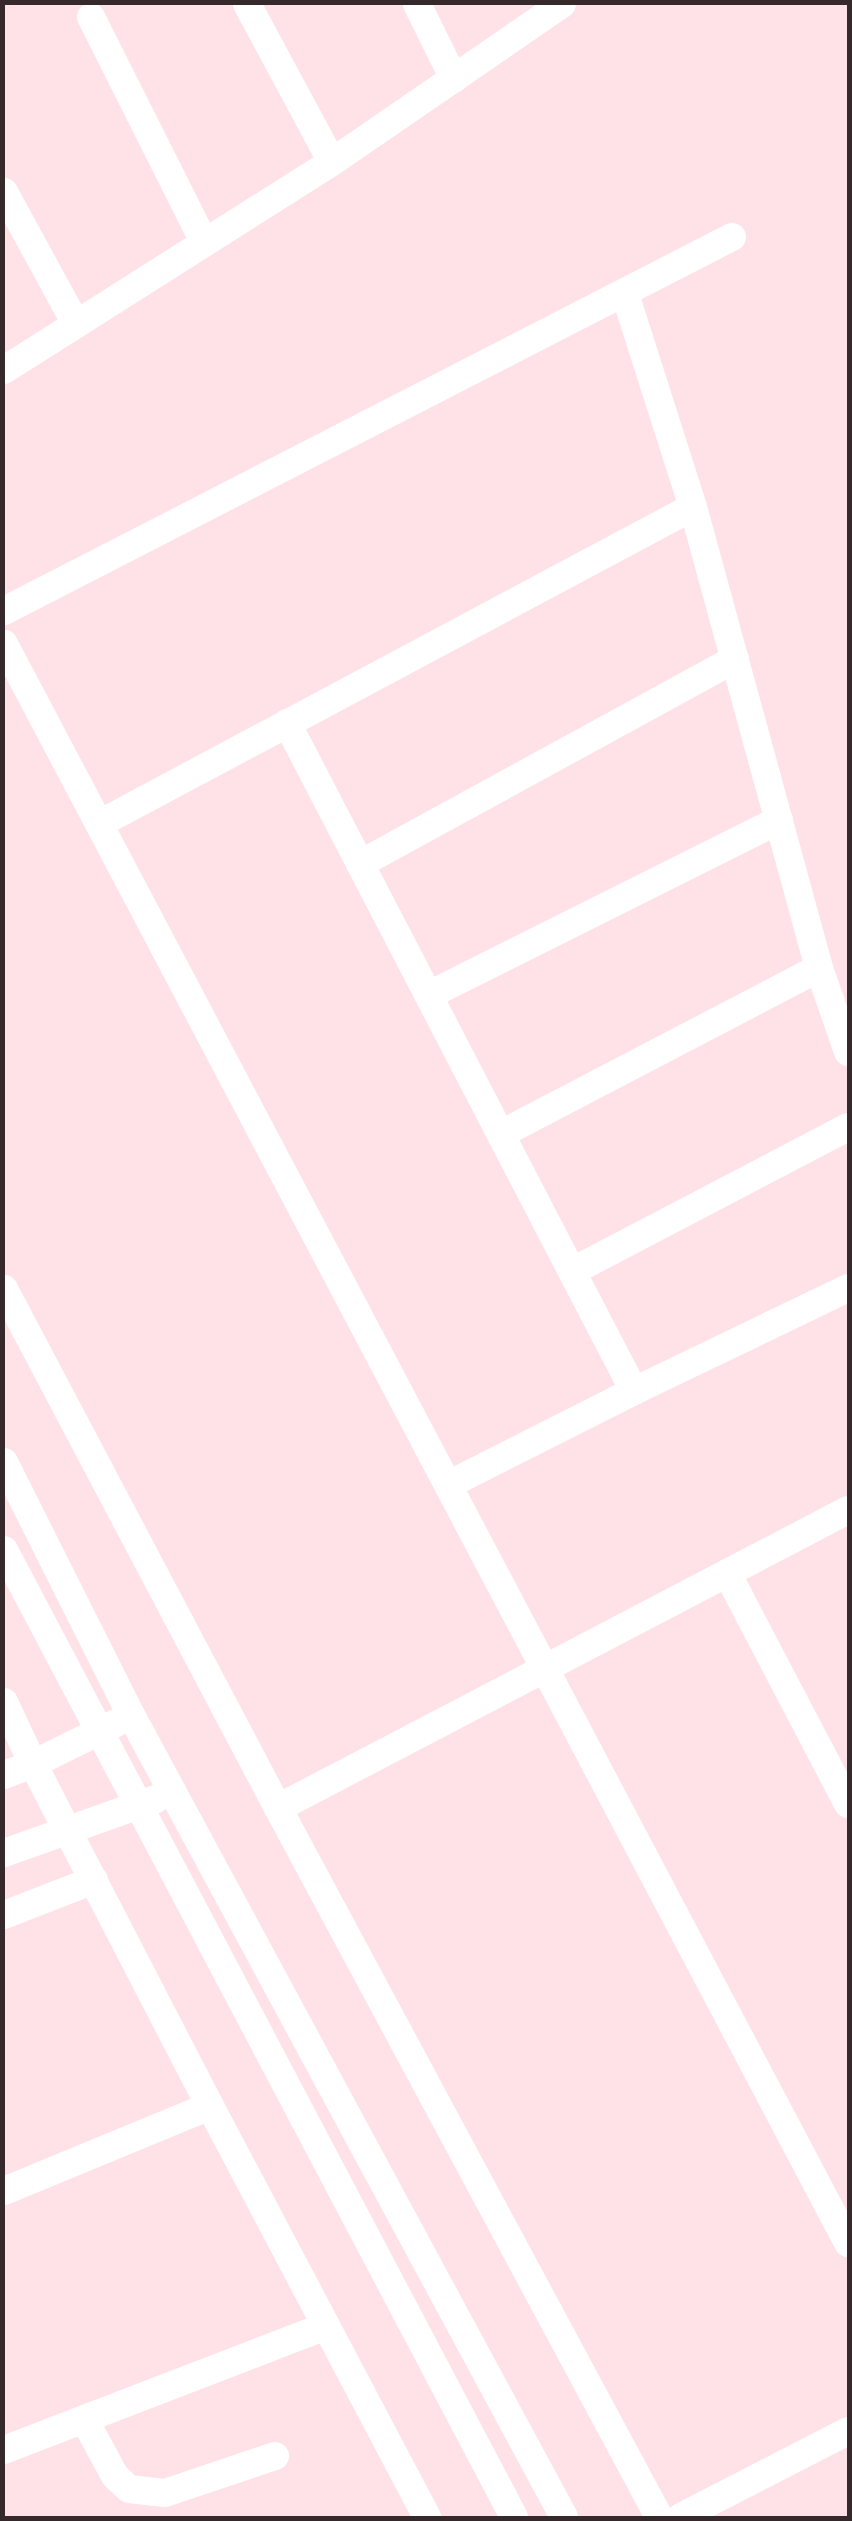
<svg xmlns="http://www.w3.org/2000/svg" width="852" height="2521" viewBox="0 0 852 2521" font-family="'Nunito Sans',sans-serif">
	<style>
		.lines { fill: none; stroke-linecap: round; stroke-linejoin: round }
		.street { stroke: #fff; stroke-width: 28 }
	</style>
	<rect width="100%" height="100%" fill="#fee2e8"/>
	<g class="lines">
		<g class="street">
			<polyline points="247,4 332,162"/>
			<polyline points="417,4 454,79"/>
			<polyline points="91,17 204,242"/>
			<polyline points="4,192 76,324"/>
			<polyline points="625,294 693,507 819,968 848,1052"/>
			<polyline points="4,370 332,162 562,4"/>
			<polyline points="4,611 732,237"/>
			<polyline points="4,644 848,2243"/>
			<polyline points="287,723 634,1391 448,1485"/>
			<polyline points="99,824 693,507"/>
			<polyline points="360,864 735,659"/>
			<polyline points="429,995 779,820"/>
			<polyline points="501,1134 819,968"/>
			<polyline points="573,1271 848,1127"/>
			<polyline points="4,1289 278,1808 659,2517"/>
			<polyline points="634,1391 848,1288"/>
			<polyline points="4,1462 131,1715 564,2517"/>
			<polyline points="4,1550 514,2517"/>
			<polyline points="727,1573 848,1804"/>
			<polyline points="4,1702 33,1764 210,2106 427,2517"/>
			<polyline points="4,1775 33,1764 116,1723"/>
			<polyline points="278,1808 848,1510"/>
			<polyline points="4,1853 156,1799"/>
			<polyline points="4,1915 94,1880"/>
			<polyline points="4,2191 210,2106"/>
			<polyline points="84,2419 115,2476 129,2489 165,2493 275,2456"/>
			<polyline points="4,2450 326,2326"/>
			<polyline points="681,2517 848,2431"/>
		</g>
	</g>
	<rect width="852" height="2521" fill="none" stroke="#36292c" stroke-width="10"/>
</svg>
